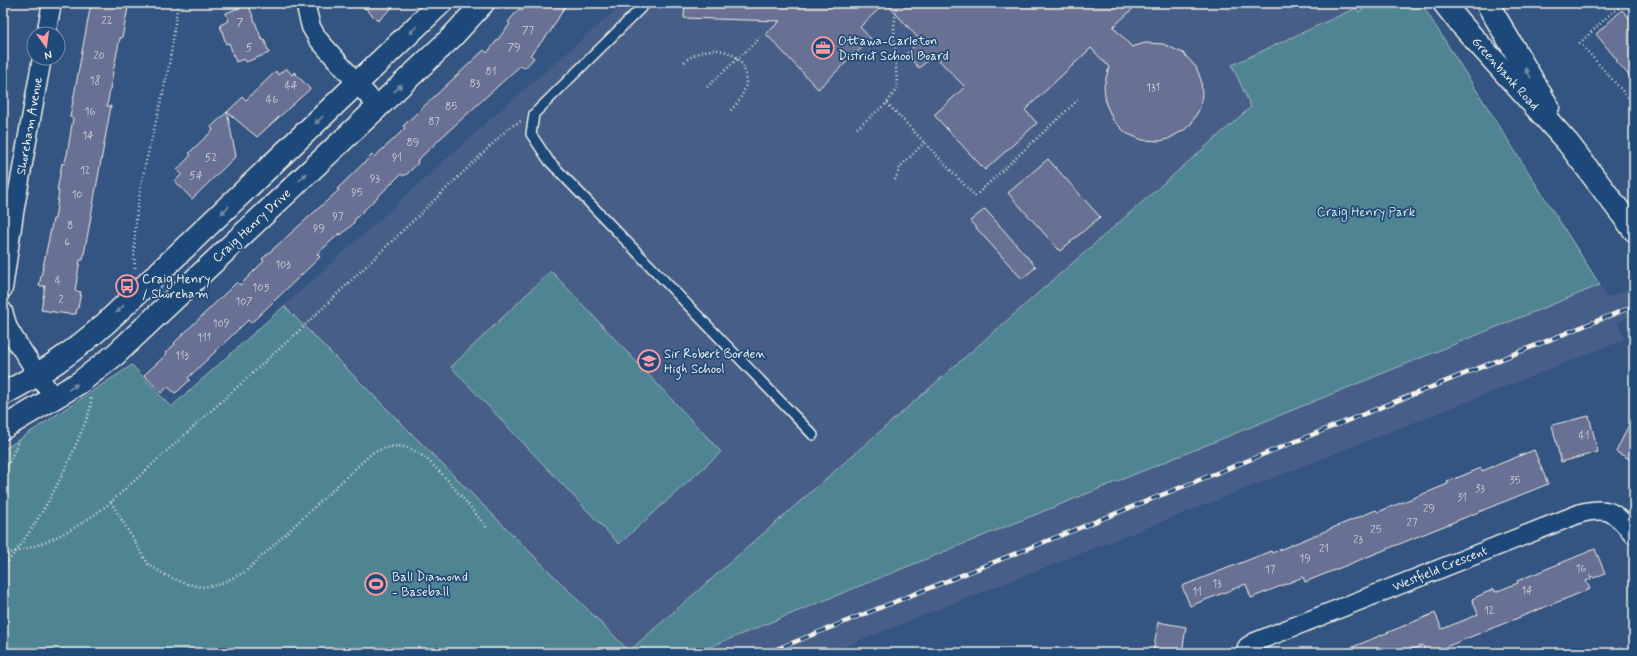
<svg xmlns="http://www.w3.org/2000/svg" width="1637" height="656" viewBox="0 0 1637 656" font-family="Mynerve,sans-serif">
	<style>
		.built { fill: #475f88 }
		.green { fill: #4f8492; stroke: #a2babd }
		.building { fill: #676f93; stroke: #f4f1e8 }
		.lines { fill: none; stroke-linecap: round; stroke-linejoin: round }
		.lane-casing { stroke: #f4f1e8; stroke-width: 12 }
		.street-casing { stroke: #f4f1e8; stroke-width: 21 }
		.secondary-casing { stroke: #f4f1e8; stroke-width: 25 }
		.path { stroke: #f4f1e8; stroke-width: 2.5; stroke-dasharray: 1 3; stroke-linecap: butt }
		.lane { stroke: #1f4a7a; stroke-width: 9 }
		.street { stroke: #1f4a7a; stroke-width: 18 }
		.secondary { stroke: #1f4a7a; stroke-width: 22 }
		.rail-casing { stroke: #f4f1e8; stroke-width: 4.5 }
		.rail { stroke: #1f4a7a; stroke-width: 3; stroke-dasharray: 9; stroke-linecap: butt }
		.oneway { fill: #748da6 }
		.labels { text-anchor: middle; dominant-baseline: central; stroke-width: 3.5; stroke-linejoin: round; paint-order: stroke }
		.number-label { font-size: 11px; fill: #d1d0d3 }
		.poi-label { font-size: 13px; fill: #f4f1e8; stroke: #1f4a7a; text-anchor: start }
		.street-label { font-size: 13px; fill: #f4f1e8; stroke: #1f4a7a }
		.park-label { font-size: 13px; fill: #dbe1db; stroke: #1f4a7a }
	</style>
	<rect width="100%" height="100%" fill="#345481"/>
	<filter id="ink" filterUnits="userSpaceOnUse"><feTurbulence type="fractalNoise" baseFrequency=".025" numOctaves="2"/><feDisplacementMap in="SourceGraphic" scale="8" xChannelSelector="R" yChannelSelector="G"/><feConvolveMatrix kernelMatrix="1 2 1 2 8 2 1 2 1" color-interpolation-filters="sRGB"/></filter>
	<g filter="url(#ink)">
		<g class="built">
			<polygon points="624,3 1370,3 629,651 526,555 284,306 495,115"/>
			<polygon points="1600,285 1606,298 1634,287 1634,315 1618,322 1624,340 828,653 695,653"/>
		</g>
		<g class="green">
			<polygon points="1370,3 1421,3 1600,285 695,653 3,653 3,450 132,365 171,407 284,306 629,651 1251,107 1232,65 1356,8 1359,12"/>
			<polygon points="551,271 721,452 619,544 451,367"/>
		</g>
		<g class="building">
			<polygon points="91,3 129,3 122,38 120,38 113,72 107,106 111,106 83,260 80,260 75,291 81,292 78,308 77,308 76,314 68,314 41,310 45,286 39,286 53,219 55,219 59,191 57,191 62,163 64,164 67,155 73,118 70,117"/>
			<polygon points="360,3 397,3 378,21"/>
			<polygon points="526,3 567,3 550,32 530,55 534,58 525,68 520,66 443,136 417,161 418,163 407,174 403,176 401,174 355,219 353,224 341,235 340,233 317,254 320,257 251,323 248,320 188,378 190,380 178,391 175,393 168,387 161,393 144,375 167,354 165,353 175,344 174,343 237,282 240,285 264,261 262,259 339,190 337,189 372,155 374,157 394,139 405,128 403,126 484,50 487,53 510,24 508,22 519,9 522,11"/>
			<polygon points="685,3 885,3 860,27 871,39 818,89 766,34 780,21 684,18"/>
			<polygon points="886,3 1139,3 1113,27 1132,47 1145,43 1163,44 1183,53 1196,67 1201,80 1202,94 1200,108 1191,124 1184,130 1168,139 1160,141 1142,140 1126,133 1113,120 1106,104 1104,86 1109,67 1091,48 1025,110 1037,123 985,170 934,115 965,87 934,55 919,68 906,54 920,40"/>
			<polygon points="248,4 259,32 262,40 264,39 269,53 246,62 244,59 236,62 229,43 226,44 220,25 229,21 226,13"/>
			<polygon points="1622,10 1634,23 1634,81 1616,61 1617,60 1596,34"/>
			<polygon points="286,68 292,75 294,72 310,89 257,137 227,112 243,97 246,100 276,71 278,75"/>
			<polygon points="227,112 236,156 192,199 175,181 182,174 177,170 191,155 189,153 213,130 211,127"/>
			<polygon points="1048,159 1100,217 1060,251 1008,193"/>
			<polygon points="985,209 1036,267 1022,279 970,221"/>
			<polygon points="1634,414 1634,461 1616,452"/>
			<polygon points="1589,416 1598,452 1561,462 1552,425"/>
			<polygon points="1534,450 1548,484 1305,582 1303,577 1251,598 1246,584 1190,606 1182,586 1271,551 1272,553 1376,510 1378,512 1448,484 1447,482 1481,468 1482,471"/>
			<polygon points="1595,549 1605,573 1594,578 1590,575 1591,579 1586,581 1590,589 1443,648 1445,653 1426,653 1423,645 1404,653 1338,653 1435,613 1442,629 1467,619 1478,614 1472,599 1494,589 1495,592 1518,583 1517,581"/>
			<polygon points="1158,622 1186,627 1182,653 1153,653"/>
		</g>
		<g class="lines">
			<g class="lane-casing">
				<polyline id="lane" points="646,3 534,114 531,134 549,161 813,435"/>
			</g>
			<g class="street-casing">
				<g id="street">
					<polyline points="305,3 311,27 318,39 378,107"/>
					<polyline points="46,34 52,3"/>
					<polyline points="3,289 14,213 42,58"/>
					<polyline points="3,311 8,328 14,338 54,399"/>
					<path d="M1245,653L1247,647L1255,642L1581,513C1611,506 1615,513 1634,535"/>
				</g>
			</g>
			<g class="secondary-casing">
				<g id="secondary">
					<polyline points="1444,3 1459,22 1568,143 1634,230"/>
					<polyline points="1487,3 1548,107"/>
					<path d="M3,394C43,373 72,353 106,323L441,3"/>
					<polyline points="3,428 79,383 116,354 451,38 483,3"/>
				</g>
			</g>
			<g class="path">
				<polyline points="1625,3 1608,16 1580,43 1634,104"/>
				<path d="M684,62C725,28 772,72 729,112"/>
				<polyline points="707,87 760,38"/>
				<polyline points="887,103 975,196 1078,100"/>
				<polyline points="857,128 887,103 897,88 894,27 897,3"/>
				<polyline points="895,180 900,167 925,142"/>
				<path d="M135,268C130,203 153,141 166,79C172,54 174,28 178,3"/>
				<polyline points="3,477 18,442"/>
				<path d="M111,502L148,564L165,575L184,583L201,587L218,585L245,572L372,453C385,447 399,443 413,450C436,461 470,508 488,529"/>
				<path d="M3,554C44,547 79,528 111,502L301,329L510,127L521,121"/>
				<path d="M3,568C36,527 60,484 80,435C85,423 92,409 91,397"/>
			</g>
			<use href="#lane" class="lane"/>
			<use href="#street" class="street"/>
			<use href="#secondary" class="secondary"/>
			<g class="rail-casing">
				<polyline id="rail" points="767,653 1634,306"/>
			</g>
			<use href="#rail" class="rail"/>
		</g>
		<defs><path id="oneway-solid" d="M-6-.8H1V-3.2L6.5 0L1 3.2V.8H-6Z"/></defs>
		<g class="oneway">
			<use href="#oneway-solid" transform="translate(413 30) rotate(136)"/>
			<use href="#oneway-solid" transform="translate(1528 73) rotate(-120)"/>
			<use href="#oneway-solid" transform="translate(398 88) rotate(-43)"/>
			<use href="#oneway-solid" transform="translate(319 120) rotate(136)"/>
			<use href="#oneway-solid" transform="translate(303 177) rotate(-43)"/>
			<use href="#oneway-solid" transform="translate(225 210) rotate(136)"/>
			<use href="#oneway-solid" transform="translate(120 309) rotate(136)"/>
			<use href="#oneway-solid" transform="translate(73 387) rotate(-33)"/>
		</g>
	</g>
	<defs>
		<g id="office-ring" transform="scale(1.15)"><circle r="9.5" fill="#1f4a7a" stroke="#ff9aa2" stroke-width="1.5"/><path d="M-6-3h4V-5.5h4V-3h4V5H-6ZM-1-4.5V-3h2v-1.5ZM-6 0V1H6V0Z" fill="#ff9aa2"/></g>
		<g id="bus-ring" transform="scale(1.15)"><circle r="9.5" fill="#1f4a7a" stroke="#ff9aa2" stroke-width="1.5"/><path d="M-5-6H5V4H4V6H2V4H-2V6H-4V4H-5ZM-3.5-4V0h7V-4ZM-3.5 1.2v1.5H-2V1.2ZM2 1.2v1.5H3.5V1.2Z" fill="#ff9aa2"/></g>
		<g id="school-ring" transform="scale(1.15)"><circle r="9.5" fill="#1f4a7a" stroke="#ff9aa2" stroke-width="1.5"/><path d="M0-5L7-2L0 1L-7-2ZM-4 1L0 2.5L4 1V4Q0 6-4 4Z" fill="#ff9aa2"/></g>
		<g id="stadium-ring" transform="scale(1.15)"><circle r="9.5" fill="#1f4a7a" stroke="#ff9aa2" stroke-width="1.5"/><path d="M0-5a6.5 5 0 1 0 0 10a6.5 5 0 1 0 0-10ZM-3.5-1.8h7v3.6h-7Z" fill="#ff9aa2"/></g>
	</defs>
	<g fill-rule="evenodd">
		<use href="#office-ring" x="823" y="48"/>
		<use href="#bus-ring" x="127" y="286"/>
		<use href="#school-ring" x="649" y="361"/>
		<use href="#stadium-ring" x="376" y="584"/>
	</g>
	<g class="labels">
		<g class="number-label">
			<text x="107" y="21">22</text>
			<text x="240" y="23">7</text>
			<text x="528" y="31">77</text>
			<text x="249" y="48">5</text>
			<text x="514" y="48">79</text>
			<text x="99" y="56">20</text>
			<text x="491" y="72">81</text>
			<text x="95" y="81">18</text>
			<text x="475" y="84">83</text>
			<text x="291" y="86">44</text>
			<text x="1153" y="88">131</text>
			<text x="272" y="100">46</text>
			<text x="451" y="107">85</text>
			<text x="90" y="112">16</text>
			<text x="434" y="122">87</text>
			<text x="88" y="136">14</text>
			<text x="413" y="143">89</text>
			<text x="211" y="158">52</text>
			<text x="397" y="158">91</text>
			<text x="85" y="171">12</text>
			<text x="196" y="176">54</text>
			<text x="375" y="179">93</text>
			<text x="357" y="193">95</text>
			<text x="77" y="195">10</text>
			<text x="338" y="217">97</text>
			<text x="70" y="226">8</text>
			<text x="319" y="229">99</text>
			<text x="67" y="242">6</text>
			<text x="283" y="265">103</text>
			<text x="58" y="281">4</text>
			<text x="261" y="288">105</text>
			<text x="61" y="300">2</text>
			<text x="244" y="302">107</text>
			<text x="221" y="324">109</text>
			<text x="204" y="338">111</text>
			<text x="182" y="356">113</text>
			<text x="1584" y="436">41</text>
			<text x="1515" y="481">35</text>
			<text x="1480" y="489">33</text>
			<text x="1462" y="498">31</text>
			<text x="1429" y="509">29</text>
			<text x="1412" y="523">27</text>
			<text x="1376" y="530">25</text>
			<text x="1358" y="540">23</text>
			<text x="1324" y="549">21</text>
			<text x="1305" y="559">19</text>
			<text x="1581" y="569">16</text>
			<text x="1270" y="570">17</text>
			<text x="1217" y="584">13</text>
			<text x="1527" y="591">14</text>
			<text x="1197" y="592">11</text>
			<text x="1489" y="611">12</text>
		</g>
		<g class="poi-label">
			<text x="838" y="41">Ottawa-Carleton<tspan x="838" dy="15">District School Board</tspan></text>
			<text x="142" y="279">Craig Henry<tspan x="142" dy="15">/ Shoreham</tspan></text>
			<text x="664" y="354">Sir Robert Borden<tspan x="664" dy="15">High School</tspan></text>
			<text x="392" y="577">Ball Diamond<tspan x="392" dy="15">- Baseball</tspan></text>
		</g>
		<g class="street-label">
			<text transform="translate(1505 74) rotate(48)">Greenbank Road</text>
			<text transform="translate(30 126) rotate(-80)">Shoreham Avenue</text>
			<text transform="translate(252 226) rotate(-43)">Craig Henry Drive</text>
			<text transform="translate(1440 569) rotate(-22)">Westfield Crescent</text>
		</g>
		<g class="park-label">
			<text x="1366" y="212">Craig Henry Park</text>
		</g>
	</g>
	<rect width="1637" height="656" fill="none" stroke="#1f4a7a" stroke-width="16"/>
	<rect x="8" y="8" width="1621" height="640" fill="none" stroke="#f4f1e8" stroke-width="1.5" filter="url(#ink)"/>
	<g transform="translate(46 46) rotate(166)"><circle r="19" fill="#1f4a7a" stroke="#748da6"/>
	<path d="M0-3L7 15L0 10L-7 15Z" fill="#ff9aa2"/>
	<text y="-6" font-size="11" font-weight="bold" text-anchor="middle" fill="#f4f1e8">N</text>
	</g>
</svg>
